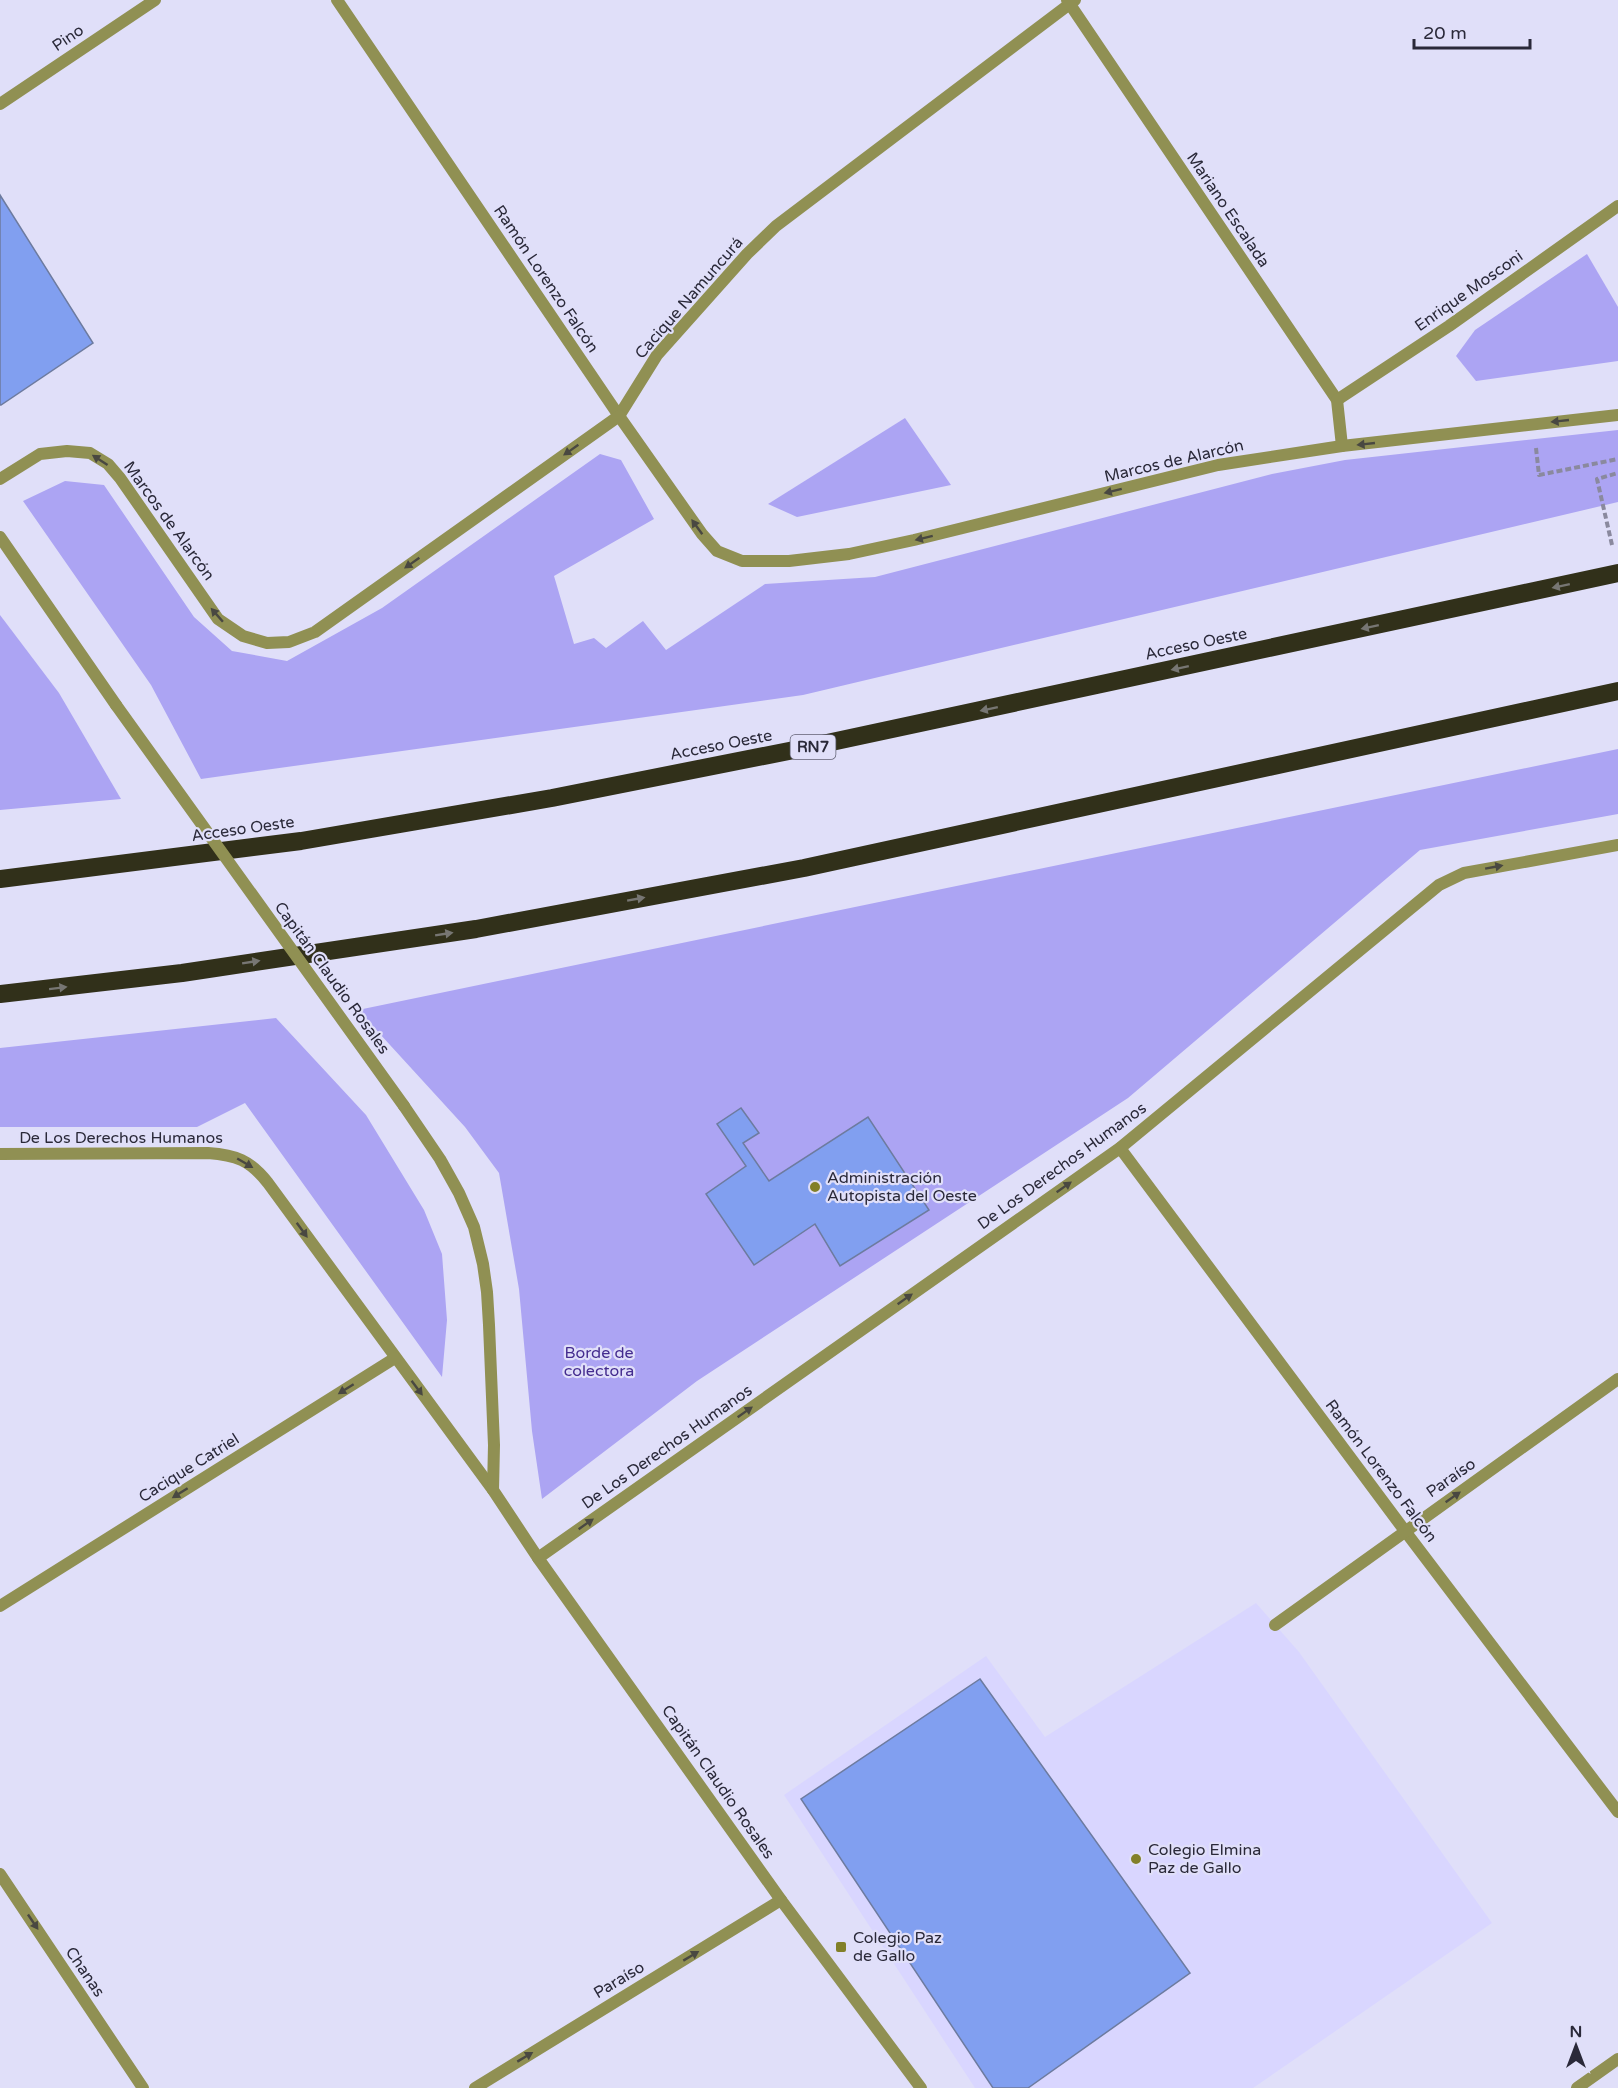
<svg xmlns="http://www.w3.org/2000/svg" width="1618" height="2088" viewBox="0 0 1618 2088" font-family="'Varela Round',sans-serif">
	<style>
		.built { fill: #d9d6ff }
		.green { fill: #aca4f3 }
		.building { fill: #819ff0; stroke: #6d7b9f; stroke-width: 1.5 }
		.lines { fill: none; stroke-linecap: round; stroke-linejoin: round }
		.path { stroke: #8a899e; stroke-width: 4; stroke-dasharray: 6 3; stroke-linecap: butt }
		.minor { stroke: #909053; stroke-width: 12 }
		.tertiary { stroke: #909053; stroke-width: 12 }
		.motorway { stroke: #31301a; stroke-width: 18 }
		.tertiary-bridge { stroke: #909053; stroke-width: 12 }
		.oneway { fill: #494841 }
		.oneway2 { fill: #777673 }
		.poi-dot { fill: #828029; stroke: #e0dff9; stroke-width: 2 }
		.labels { text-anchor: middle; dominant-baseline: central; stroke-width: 4.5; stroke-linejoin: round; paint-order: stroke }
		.shield { fill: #e0dff9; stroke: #616073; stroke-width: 1.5 }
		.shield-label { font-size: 15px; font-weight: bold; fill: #2a2939 }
		.street-label { font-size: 16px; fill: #2a2939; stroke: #e0dff9 }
		.poi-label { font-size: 16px; fill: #2a2939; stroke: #e0dff9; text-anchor: start }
		.park-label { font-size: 16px; fill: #442c8f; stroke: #e0dff9 }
	</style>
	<rect width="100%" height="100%" fill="#e0dff9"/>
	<polygon class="built" points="1256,1603 1299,1652 1492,1923 1253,2088 975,2088 784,1795 986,1656 1045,1737"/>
	<g class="green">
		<polygon points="1587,254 1618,307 1618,361 1476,381 1456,356 1475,330"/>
		<polygon points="905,418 951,485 797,517 768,504"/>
		<polygon points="1618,430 1618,502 803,695 201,779 151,685 23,501 65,481 104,485 194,617 232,651 287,661 382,608 600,454 621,460 654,519 554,576 574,644 594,638 606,648 643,621 666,650 765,584 875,577 1272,474 1345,460"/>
		<polygon points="0,615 59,693 121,799 0,810"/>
		<polygon points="1618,749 1618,814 1420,850 1128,1098 697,1381 542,1499 532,1431 519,1289 499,1173 465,1127 358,1010"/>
		<polygon points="276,1018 366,1115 424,1210 442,1254 447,1320 442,1377 245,1103 197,1127 0,1127 0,1048"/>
	</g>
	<g class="building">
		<polygon points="0,195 93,343 1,405 0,405"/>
		<polygon points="741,1108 759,1133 743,1143 769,1181 868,1117 929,1210 840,1266 815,1224 754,1265 706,1194 746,1166 717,1124"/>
		<polygon points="980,1679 1190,1973 1028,2088 993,2088 801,1799"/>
	</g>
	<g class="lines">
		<g class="path">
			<polyline points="1536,448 1539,475 1618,459"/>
			<polyline points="1612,545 1597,479 1618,473"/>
		</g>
		<g class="minor">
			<polyline points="337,0 619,416 657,355 747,254 776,226 1075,0"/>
			<polyline points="1067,0 1337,400 1342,446"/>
			<polyline points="0,104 155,0"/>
			<polyline points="1337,400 1449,326 1618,206"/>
			<polyline points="1120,1148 1405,1531 1618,1812"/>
			<path d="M0,1154L208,1153C236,1155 250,1160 268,1183L493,1490"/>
			<polyline points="0,1606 395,1358"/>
			<polyline points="1275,1625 1618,1379"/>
			<polyline points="0,1874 143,2088"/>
			<polyline points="475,2088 781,1900"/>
			<polyline points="1577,2088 1618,2059"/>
		</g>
		<g class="tertiary">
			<polyline points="0,479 40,454 67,451 90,453 108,464 120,478 218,619 243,636 267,643 289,642 315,632 619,416 702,534 717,551 742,561 789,561 849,554 914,540 1218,465 1342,446 1618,415"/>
			<polyline points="0,537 116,705"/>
			<polyline points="404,1106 440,1159 459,1193 474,1227 483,1264 487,1292 489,1325 494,1445 493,1490 538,1558 781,1900 921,2088"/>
			<polyline points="538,1558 1120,1148 1439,885 1464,873 1618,845"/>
		</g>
		<g class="motorway">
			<polyline points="0,879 301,841 552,798 799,749 1618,573"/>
			<polyline points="0,994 182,973 476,929 804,868 1618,691"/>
		</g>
		<polyline class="tertiary-bridge" points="116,705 404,1106"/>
	</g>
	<defs><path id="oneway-solid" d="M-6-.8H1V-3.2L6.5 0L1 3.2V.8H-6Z" transform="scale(1.5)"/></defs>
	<g class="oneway">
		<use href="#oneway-solid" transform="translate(1560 421) rotate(174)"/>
		<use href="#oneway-solid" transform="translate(1366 444) rotate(174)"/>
		<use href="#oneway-solid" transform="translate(571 450) rotate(145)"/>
		<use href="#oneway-solid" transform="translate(100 460) rotate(-147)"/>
		<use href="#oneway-solid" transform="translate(1113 491) rotate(166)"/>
		<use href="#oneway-solid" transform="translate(697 527) rotate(-126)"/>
		<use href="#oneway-solid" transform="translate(924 538) rotate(166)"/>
		<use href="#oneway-solid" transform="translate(412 563) rotate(145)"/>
		<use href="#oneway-solid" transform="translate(217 615) rotate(-131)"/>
		<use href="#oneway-solid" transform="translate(1494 867) rotate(-10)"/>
		<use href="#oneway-solid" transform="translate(245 1163) rotate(30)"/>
		<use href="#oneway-solid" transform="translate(1064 1187) rotate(-35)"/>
		<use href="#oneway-solid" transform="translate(302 1230) rotate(54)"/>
		<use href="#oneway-solid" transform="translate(905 1299) rotate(-35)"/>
		<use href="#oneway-solid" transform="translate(417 1388) rotate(53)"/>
		<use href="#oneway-solid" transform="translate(346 1389) rotate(148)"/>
		<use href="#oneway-solid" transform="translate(745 1412) rotate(-35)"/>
		<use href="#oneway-solid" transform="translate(180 1493) rotate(148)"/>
		<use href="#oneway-solid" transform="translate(1453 1497) rotate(-35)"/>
		<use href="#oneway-solid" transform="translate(586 1524) rotate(-35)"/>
		<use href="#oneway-solid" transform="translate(33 1922) rotate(56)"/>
		<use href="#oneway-solid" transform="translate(691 1956) rotate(-31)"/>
		<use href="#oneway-solid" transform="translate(525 2057) rotate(-31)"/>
	</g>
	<g class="oneway2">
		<use href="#oneway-solid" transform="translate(1561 586) rotate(168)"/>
		<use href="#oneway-solid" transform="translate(1370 627) rotate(168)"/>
		<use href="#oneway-solid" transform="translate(1180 668) rotate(168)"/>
		<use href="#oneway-solid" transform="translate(989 709) rotate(168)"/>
		<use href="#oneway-solid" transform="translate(636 899) rotate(-10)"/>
		<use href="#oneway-solid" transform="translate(444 934) rotate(-9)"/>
		<use href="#oneway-solid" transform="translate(251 962) rotate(-9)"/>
		<use href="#oneway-solid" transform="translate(58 988) rotate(-7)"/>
	</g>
	<g class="poi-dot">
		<circle cx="815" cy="1187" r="6"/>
		<circle cx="1136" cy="1859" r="6"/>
		<rect x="835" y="1941" width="12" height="12" rx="3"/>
	</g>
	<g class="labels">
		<rect class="shield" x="790.5" y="735" width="45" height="24" rx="4.5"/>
		<g class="shield-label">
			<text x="813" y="747">RN7</text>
		</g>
		<g class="street-label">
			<text transform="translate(68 38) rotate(-34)">Pino</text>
			<text transform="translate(1228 210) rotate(56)">Mariano Escalada</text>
			<text transform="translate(546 279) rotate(56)">Ramón Lorenzo Falcón</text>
			<text transform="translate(1469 291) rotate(-35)">Enrique Mosconi</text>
			<text transform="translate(689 298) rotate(-49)">Cacique Namuncurá</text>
			<text transform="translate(1174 461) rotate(-13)">Marcos de Alarcón</text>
			<text transform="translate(169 521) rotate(54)">Marcos de Alarcón</text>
			<text transform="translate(1196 644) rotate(-12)">Acceso Oeste</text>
			<text transform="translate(721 745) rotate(-11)">Acceso Oeste</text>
			<text transform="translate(243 829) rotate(-8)">Acceso Oeste</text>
			<text transform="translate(332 978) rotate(54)">Capitán Claudio Rosales</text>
			<text x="121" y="1138">De Los Derechos Humanos</text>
			<text transform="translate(1062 1166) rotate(-36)">De Los Derechos Humanos</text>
			<text transform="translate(667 1447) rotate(-35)">De Los Derechos Humanos</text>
			<text transform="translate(189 1468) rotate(-32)">Cacique Catriel</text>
			<text transform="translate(1381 1471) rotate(53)">Ramón Lorenzo Falcón</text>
			<text transform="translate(1451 1478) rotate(-35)">Paraíso</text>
			<text transform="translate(718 1782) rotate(55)">Capitán Claudio Rosales</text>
			<text transform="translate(85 1972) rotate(56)">Chanas</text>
			<text transform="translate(619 1980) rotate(-31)">Paraíso</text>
		</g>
		<g class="poi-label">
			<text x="827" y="1178">Administración<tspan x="827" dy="18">Autopista del Oeste</tspan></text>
			<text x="1148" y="1850">Colegio Elmina<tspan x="1148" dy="18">Paz de Gallo</tspan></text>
			<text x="853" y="1938">Colegio Paz<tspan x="853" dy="18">de Gallo</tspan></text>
		</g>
		<g class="park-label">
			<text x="599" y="1353">Borde de<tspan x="599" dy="18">colectora</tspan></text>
		</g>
	</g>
	<g transform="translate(1576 2046)" stroke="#e0dff9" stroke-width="4.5" paint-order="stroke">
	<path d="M0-4.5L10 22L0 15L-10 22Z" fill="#2a2939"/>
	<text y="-9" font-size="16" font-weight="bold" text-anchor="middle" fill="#2a2939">N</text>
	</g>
	<path d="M1414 39v9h116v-9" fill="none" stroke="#2a2939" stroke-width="3"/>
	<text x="1423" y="39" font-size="18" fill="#2a2939" stroke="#e0dff9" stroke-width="4.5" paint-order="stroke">20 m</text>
</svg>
